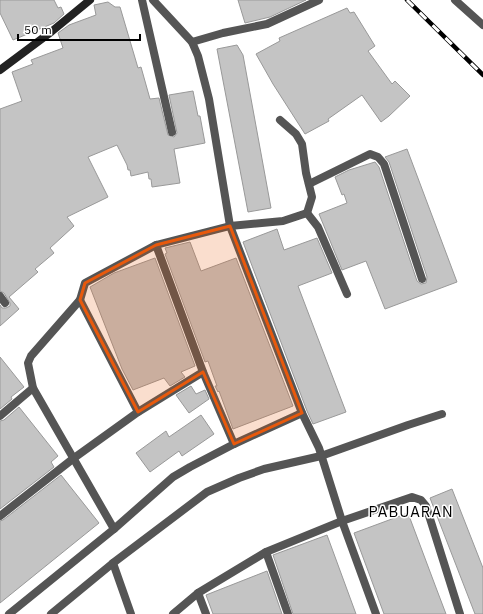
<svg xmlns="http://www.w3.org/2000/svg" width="483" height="614" viewBox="0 0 483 614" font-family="'IBM Plex Sans',sans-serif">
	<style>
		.building { fill: #c4c4c4; stroke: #999 }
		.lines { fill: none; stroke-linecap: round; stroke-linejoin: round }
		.street { stroke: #555; stroke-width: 8 }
		.secondary { stroke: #222; stroke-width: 8 }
		.rail-casing { stroke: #000; stroke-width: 4.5 }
		.rail { stroke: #fff; stroke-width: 3; stroke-dasharray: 9; stroke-linecap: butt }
		.marked { fill: #e8590c; fill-opacity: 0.2; stroke: #e8590c; stroke-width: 3; stroke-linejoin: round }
		.labels { text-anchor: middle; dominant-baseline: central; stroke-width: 3; stroke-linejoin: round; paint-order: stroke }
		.quarter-label { font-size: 15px; letter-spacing: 1px; fill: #000; stroke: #fff }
	</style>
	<rect width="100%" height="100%" fill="#fff"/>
	<g class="building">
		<polygon points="0,0 54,0 58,8 61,7 64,14 54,23 13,40 0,13"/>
		<polygon points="238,0 306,0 270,17 245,23"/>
		<polygon points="108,2 115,7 120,7 138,68 141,67 150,99 159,98 168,135 174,137 177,133 169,95 193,91 198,116 200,116 205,143 174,149 180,183 152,187 151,179 149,179 148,172 131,176 130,170 128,170 127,165 117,145 88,157 108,197 67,217 74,226 50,248 54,253 35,269 38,272 9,297 19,309 0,326 0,305 2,308 6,308 10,306 10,303 4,293 0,291 0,109 22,101 12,72 33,64 31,60 63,48 58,33 69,25 96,15 94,5"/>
		<polygon points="347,8 350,13 354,12 375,46 368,51 392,84 395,81 410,96 389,116 381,122 362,95 328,119 329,121 305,134 273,84 256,54 280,41 279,38"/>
		<polygon points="237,45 243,55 271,208 248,212 217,49"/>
		<polygon points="407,149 457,282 385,309 366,261 342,270 319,214 347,203 344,194 342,195 335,177 349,170 375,162 379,167 417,281 421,284 426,283 427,277 389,162 385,157"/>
		<polygon points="277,229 284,250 317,238 332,273 298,286 346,412 313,424 307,411 243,242"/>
		<polygon points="190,242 201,271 236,258 293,406 233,429 219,391 218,392 215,386 217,386 208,361 205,362 165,254 167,253 165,248"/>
		<polygon points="155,258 195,366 181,372 185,377 170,386 164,378 133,390 122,369 90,287 114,273"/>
		<polygon points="0,357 24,387 11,397 12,399 0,409"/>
		<polygon points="191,386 196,394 205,390 209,399 189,413 176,395"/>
		<polygon points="19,407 58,456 51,462 54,467 0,509 0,421 4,420"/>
		<polygon points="201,415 214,434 182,456 179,451 150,472 136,453 166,431 169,437"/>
		<polygon points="61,475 99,523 0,603 0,521 3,520"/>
		<polygon points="452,489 483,568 483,614 475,614 430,498"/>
		<polygon points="408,513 435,585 446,614 384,614 354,533"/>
		<polygon points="327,535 356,614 293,614 273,555"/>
		<polygon points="267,571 282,614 213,614 206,595"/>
	</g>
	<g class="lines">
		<g class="street">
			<polyline points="142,0 172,132"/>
			<polyline points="153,0 192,42 198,56 209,99 230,226 302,413 319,448 342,521 376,614"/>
			<polyline points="455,0 483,25"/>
			<polyline points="192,42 223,33 267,24 319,0"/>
			<polyline points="280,120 296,134 302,144 306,173 312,197 307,213"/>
			<polyline points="309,184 370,154 378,157 384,164 422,279"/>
			<polyline points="307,213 318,227 347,294"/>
			<polyline points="156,245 203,372 234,444"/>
			<polyline points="0,296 5,303"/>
			<polyline points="80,300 138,412"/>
			<polyline points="0,416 33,388"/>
			<polyline points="0,516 74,458 138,412 203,372"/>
			<polyline points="114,529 33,388 28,363 31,356 80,300 85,283 156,245 230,226 283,221 307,213"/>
			<polyline points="266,552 288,614"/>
			<polyline points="113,563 131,614"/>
			<polyline points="198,593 206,614"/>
			<polyline points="9,614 114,529 173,477 190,467 234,444 302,413"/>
			<polyline points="51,614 113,563 207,492 239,478 264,469 321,456 408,425 442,414"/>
			<polyline points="173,614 198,593 266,552 342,521 412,497 421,500 426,506 460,614"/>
		</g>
		<polyline class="secondary" points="0,70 51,32 90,0"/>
		<g class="rail-casing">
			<polyline id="rail" points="407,0 483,75"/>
		</g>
		<use href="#rail" class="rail"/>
	</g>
	<path class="marked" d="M230,226L302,413L234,444L203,372L138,412L80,300L85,283L156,245Z"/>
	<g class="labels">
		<g class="quarter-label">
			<text x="411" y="511">PABUARAN</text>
		</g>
	</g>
	<path d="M18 34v6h122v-6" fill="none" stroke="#000000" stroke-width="2"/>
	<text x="24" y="34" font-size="12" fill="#000000" stroke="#ffffff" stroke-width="3" paint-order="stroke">50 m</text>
</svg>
